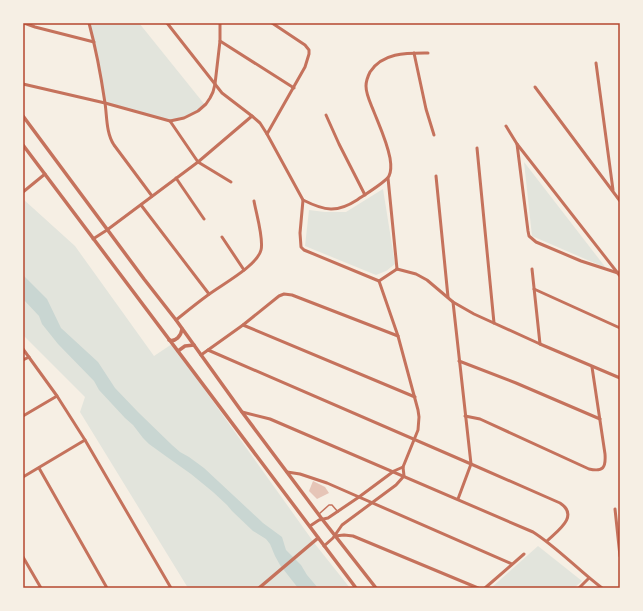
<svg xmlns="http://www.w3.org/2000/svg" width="643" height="611" viewBox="0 0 643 611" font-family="'DejaVu Sans',sans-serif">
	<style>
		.green { fill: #e2e4dc }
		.water { fill: #c9d6d2 }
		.building { fill: #e6c5b7 }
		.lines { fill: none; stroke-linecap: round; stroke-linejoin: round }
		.service { stroke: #c5725c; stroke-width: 1.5 }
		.minor { stroke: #c5725c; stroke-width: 3 }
		.tertiary { stroke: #c5725c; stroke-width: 3.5 }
		.neatline { fill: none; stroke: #b5482f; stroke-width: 1.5 }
	</style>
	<rect width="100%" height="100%" fill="#f6efe4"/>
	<g class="green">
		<polygon points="89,23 139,23 205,105 190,115 170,121 105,103"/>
		<polygon points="524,162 606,268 532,236"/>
		<polygon points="383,189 395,264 386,271 376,275 305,246 309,210 325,212 346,212"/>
		<polygon points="23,199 75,246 154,356 172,344 315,544 350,588 188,588 80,412 85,397 23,335"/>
		<polygon points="538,546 582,581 574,588 491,588"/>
	</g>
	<polygon class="water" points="23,275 47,299 61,328 98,362 115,388 138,412 172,445 180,452 189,457 204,468 248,509 263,523 278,534 282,537 286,550 301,565 307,575 318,588 298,588 280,565 275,556 270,544 266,539 253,531 232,511 227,505 213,492 191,474 167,457 149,444 143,438 133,425 125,418 99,390 94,381 58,344 42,324 39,316 23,299"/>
	<polygon class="building" points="313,481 325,487 329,493 317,499 309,491"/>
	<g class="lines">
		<polyline class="service" points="319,514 329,505 332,505 338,512"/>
		<g class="minor">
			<polyline points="24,23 35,27 94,42"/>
			<path d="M89,23C96,49 101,76 105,103C107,116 106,133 114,145L152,196"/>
			<polyline points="167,23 222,93 252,116 260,123 267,134 303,200 300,233 301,247 304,250 379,281"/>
			<polyline points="220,41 294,88"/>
			<polyline points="414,53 426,109 434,135"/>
			<polyline points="596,63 613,190"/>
			<polyline points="23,84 105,103 170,121 184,118 198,111 206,104 210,98 213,92 215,84 220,41 220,23"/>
			<polyline points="535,87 620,201"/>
			<polyline points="326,115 339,144 365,195"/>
			<polyline points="170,121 198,162 231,182"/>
			<polyline points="506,126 517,144 620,276"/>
			<polyline points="267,134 305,67 309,54 309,50 305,45 272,23"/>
			<polyline points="517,144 528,231 529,236 536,242 581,261 618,273"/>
			<polyline points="477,148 494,323"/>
			<polyline points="436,176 448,297"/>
			<polyline points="176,178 204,219"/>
			<polyline points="388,178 397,269"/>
			<polyline points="23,192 45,174"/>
			<path d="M303,200C325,211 337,213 357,200C364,195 386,182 389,176C392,170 391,164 390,158C387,142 380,127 374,112C371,104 366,95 366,86C366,80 368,76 370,72C383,52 408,53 428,53"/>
			<polyline points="141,205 209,294"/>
			<polyline points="222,237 244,270"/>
			<polyline points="93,239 107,230 198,162 252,116"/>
			<polyline points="397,269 416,274 427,280 453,302 474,314 540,344 620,378"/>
			<polyline points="532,269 540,344"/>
			<polyline points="534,289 620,328"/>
			<polyline points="453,302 471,464 458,499"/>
			<path d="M176,320C186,312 197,303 208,295C221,285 257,266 261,250C264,239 256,213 254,201"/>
			<polyline points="243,325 415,397"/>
			<polyline points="23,349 57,396 85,440 171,588"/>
			<polyline points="208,350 243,325 279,296 284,294 292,295 398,336"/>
			<path d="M201,355L208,350L471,464L560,503C580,516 557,531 547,541"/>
			<polyline points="23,360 29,357"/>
			<polyline points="459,361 516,383 600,419"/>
			<path d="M242,412L270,419L533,532C558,548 578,570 602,588"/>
			<polyline points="23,416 57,396"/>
			<path d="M465,416L480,419L589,469C603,472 606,468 605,454L592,367"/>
			<polyline points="39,468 107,588"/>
			<polyline points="287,472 300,474 327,483 512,564"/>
			<polyline points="23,477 85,440"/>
			<polyline points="615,509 620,556"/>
			<polyline points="310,526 319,520 328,518 359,497 394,471 403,467"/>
			<polyline points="335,536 344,535 353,536 478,588"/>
			<polyline points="324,546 333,538 342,525 396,485 404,476 403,467 418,430 419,417 418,410 398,336 379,281 397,269"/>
			<polyline points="23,557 41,588"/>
			<polyline points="485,588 524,554"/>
			<polyline points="579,588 589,578"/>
		</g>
		<g class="tertiary">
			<polyline points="23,116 144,279 176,320 242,412 322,519 376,588"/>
			<polyline points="23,145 356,588"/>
			<path d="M169,340C176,342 181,336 182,329"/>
			<polyline points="178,351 185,346 194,345"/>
			<polyline points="259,588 318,538"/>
		</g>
	</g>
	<rect width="643" height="611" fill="none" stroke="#f6efe4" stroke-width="48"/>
	<rect x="24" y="24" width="595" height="563" class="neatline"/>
</svg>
